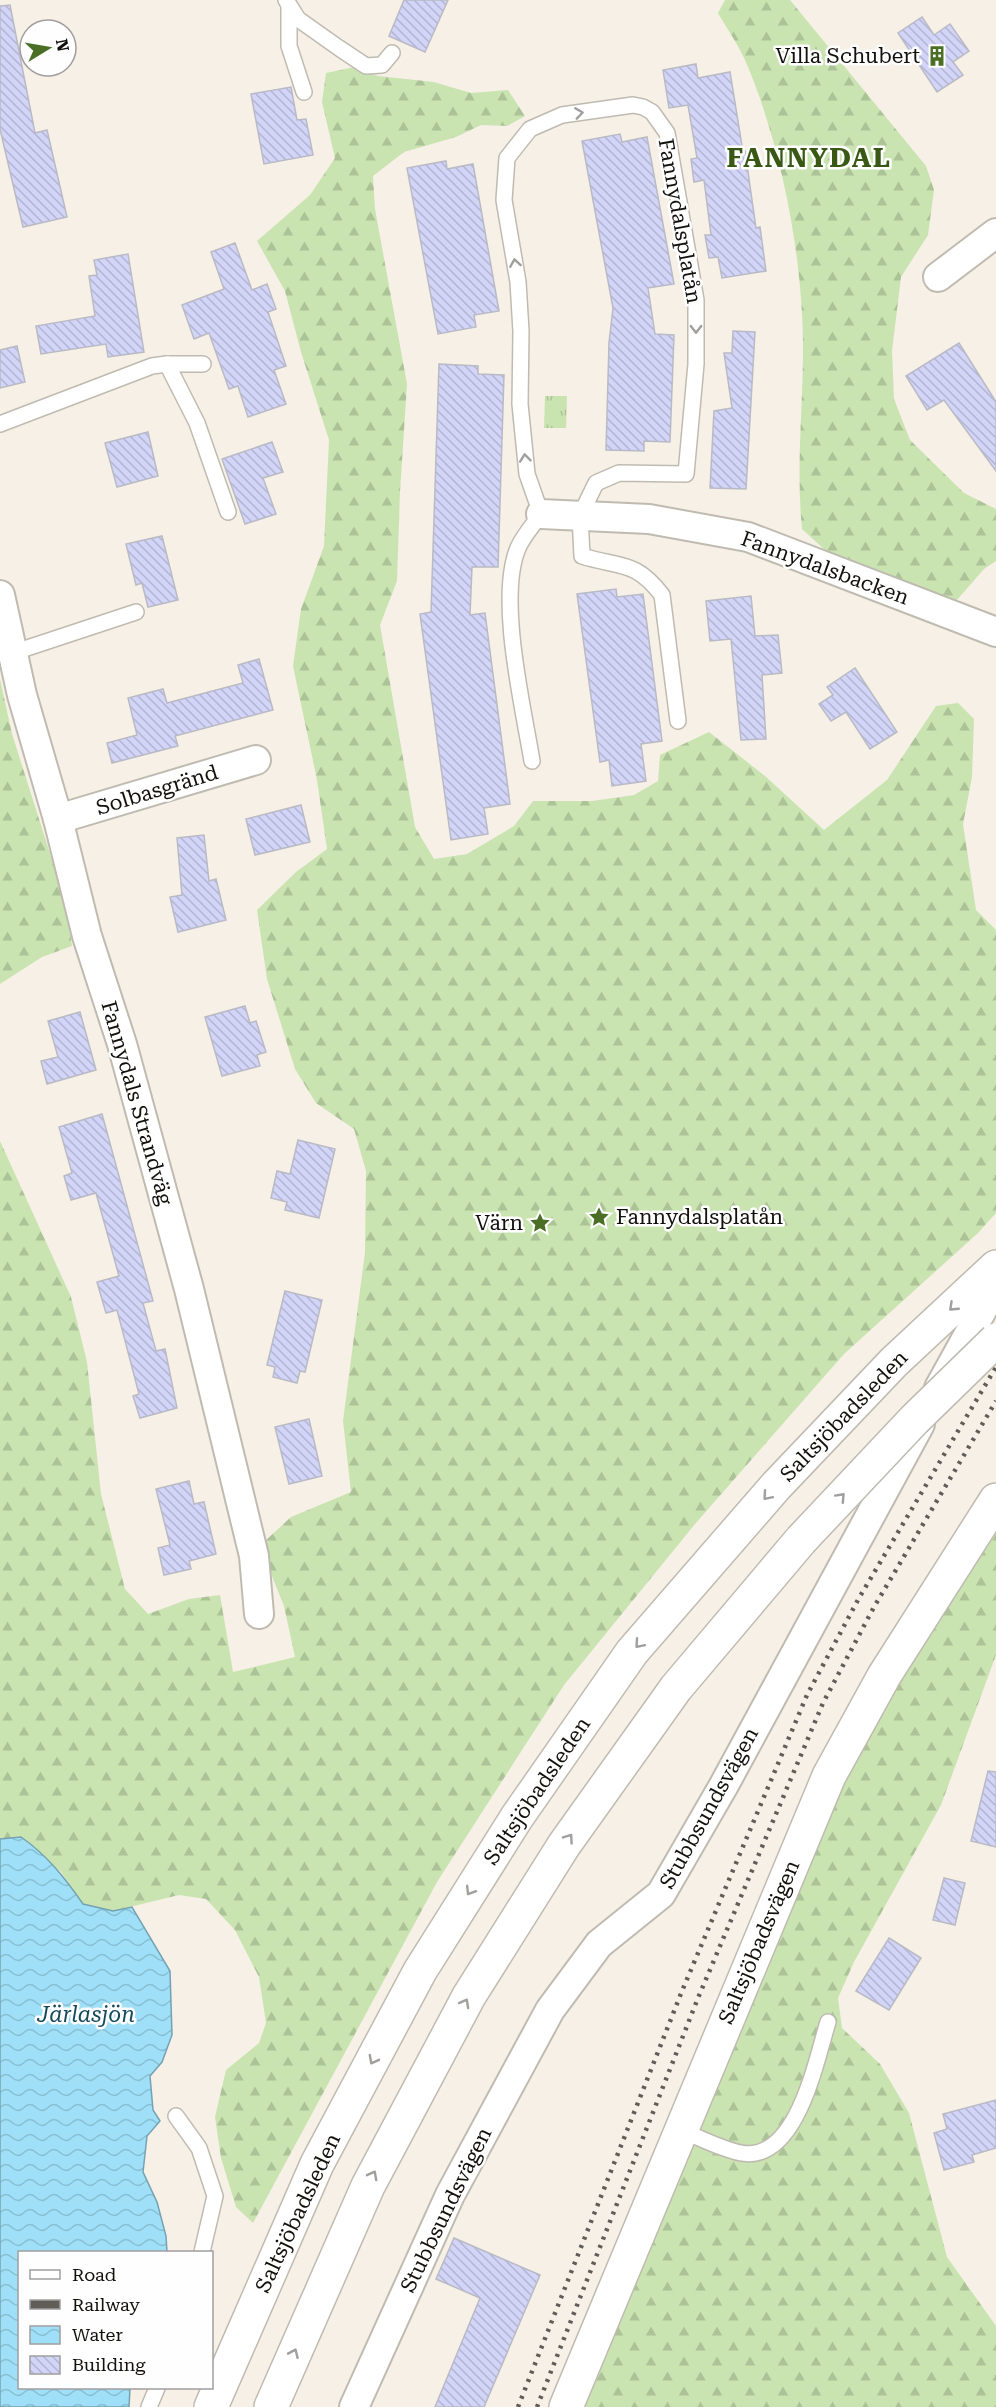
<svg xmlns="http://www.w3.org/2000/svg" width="996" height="2407" viewBox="0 0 996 2407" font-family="'Roboto Serif',serif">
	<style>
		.grass { fill: url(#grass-tufts) }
		.forest { fill: url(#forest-firs) }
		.water { fill: url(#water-waves); stroke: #75a2b2; stroke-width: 1.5 }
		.building { fill: url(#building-back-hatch); stroke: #b9bac4; stroke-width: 1.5 }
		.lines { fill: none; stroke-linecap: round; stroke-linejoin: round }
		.service-casing { stroke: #c0bbb1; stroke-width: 18 }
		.minor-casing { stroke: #c0bbb1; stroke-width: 32 }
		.tertiary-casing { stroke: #c0bbb1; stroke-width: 36 }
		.motorway-casing { stroke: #c0bbb1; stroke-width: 36 }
		.service { stroke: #fff; stroke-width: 15 }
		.minor { stroke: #fff; stroke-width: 28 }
		.tertiary { stroke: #fff; stroke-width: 33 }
		.motorway { stroke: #fff; stroke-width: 33 }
		.rail { stroke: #605d58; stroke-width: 4.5; stroke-dasharray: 3 6; stroke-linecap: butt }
		.motorway-bridge-casing { stroke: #c0bbb1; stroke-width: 36; stroke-linecap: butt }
		.motorway-bridge { stroke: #fff; stroke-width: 33 }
		.oneway { stroke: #a09f9e }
		.labels { text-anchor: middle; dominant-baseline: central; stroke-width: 5; stroke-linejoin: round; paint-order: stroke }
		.poi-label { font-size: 21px; fill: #12100d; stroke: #fefefe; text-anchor: end }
		.street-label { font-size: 21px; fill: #12100d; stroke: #fefefe }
		.water-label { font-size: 22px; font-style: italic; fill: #154a5a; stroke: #fefefe }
		.district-label { font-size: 27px; font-weight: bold; letter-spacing: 1.5px; fill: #395815; stroke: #fefefe }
	</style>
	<defs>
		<pattern id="grass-tufts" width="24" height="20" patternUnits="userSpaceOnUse" patternTransform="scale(1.5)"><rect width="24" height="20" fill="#cae4b1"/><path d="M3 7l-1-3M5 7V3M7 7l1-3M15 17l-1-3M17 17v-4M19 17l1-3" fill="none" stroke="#acc397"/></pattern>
		<pattern id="forest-firs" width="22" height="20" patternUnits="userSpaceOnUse" patternTransform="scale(1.5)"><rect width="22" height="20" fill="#cae4b1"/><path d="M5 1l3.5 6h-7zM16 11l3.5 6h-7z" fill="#acc397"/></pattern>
		<pattern id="water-waves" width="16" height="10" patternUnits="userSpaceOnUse" patternTransform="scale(1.5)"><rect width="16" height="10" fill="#9fe0f8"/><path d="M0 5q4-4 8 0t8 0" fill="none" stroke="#88bfd3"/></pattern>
		<pattern id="building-back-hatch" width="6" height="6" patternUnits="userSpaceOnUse" patternTransform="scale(1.5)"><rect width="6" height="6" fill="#d2d4f8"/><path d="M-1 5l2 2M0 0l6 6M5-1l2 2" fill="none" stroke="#b3b5d3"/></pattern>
	</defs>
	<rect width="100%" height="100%" fill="#f6f0e6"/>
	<polygon class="grass" points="545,396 567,396 566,428 544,428"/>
	<g class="forest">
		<path d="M725,0H790L926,166L934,190L928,235L901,277L892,351L894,399L910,440L964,493L996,509V561L984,569L956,601L826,551L802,529C796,469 803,408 803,348C803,257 781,143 745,60C738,44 727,29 718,13Z"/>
		<polygon points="355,67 378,76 434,82 471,93 508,90 525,116 507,126 481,125 456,137 404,152 373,176 375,209 407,384 400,492 397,581 380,625 415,827 434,859 467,854 514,826 533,801 592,801 634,795 658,781 660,755 709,732 765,776 824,830 887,780 936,706 958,703 974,719 972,777 963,824 976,910 996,930 996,1213 978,1233 844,1354 695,1524 564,1685 437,1882 253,2223 236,2207 221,2158 215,2117 226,2070 259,2043 266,2023 259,1977 235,1930 206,1899 179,1895 113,1911 83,1904 61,1872 21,1837 0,1839 0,1141 71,1297 87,1362 101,1494 125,1589 148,1614 189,1599 220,1595 233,1672 295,1657 284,1606 267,1564 265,1541 291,1517 351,1492 343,1421 365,1252 366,1171 354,1129 316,1103 295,1069 267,979 257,910 296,872 327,849 317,780 293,666 301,609 324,546 329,440 301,352 285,291 257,241 310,195 335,158 322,102 326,73"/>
		<polygon points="0,679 12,734 67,907 72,946 42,957 0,984"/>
		<polygon points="996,1530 996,1655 941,1805 854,1962 838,1998 842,2028 880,2064 909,2113 947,2257 996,2326 996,2407 582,2407 812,1857 871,1725"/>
	</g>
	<path class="water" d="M21,1837C47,1855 65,1878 83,1904L113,1911L132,1907L170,1971L172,2035L162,2062L150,2076L153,2110L160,2121L147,2136L143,2172L157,2202L166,2236L167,2252H20V2388H130L129,2407H0V1839Z"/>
	<g class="building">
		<polygon points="404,0 448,0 425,52 389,36"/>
		<polygon points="10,5 35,133 47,130 67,217 23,227 0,129 0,6"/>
		<polygon points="922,17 934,35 950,24 969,51 953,62 963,75 937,92 898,33"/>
		<polygon points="696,64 698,78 730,72 743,152 745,151 756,228 760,227 766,271 722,278 718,257 709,258 705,235 711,235 704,180 694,182 691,159 697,158 688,105 669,108 663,70"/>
		<polygon points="291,87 297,120 306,119 313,155 264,164 251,94"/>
		<polygon points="620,134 622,142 647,137 674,284 648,288 655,334 674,335 670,442 644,441 644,451 606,450 609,343 613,308 582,141"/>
		<polygon points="446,161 447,169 473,164 499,311 474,315 476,327 438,334 407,168"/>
		<polygon points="235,243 252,290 267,284 276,309 268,312 286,366 274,370 286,404 248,417 238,386 229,389 209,333 194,339 182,305 224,289 211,252"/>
		<polygon points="128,254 144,352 108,357 106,344 41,354 36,326 95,316 89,276 97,275 94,260"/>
		<polygon points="733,331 755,332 746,489 710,488 714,411 732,408 724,353 732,353"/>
		<polygon points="959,343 996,402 996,471 944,400 927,410 906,376"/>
		<polygon points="17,346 25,382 0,388 0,350"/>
		<polygon points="439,364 478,366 478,374 504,375 498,567 472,567 470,615 485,613 510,804 484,808 488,834 451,840 420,614 431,612"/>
		<polygon points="148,432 158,476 117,487 105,443"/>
		<polygon points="272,442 283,472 263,478 276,514 245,524 222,459"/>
		<polygon points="162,536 178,600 148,607 142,583 136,585 126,544"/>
		<polygon points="616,589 617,597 643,594 662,741 641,744 646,781 612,786 609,760 600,762 577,594"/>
		<polygon points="751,596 755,636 778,635 782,673 762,675 766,739 741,740 731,639 710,641 706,601"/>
		<polygon points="259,659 273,710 175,736 178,746 112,763 107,743 137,735 128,698 163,689 167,703 243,683 238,665"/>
		<polygon points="855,668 897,732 870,749 846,712 831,721 819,704 833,695 827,687"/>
		<polygon points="301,805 310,842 255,855 246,819"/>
		<polygon points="204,835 209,881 216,879 226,920 178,932 170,897 182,895 177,838"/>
		<polygon points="245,1006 250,1023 256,1021 266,1052 257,1055 260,1066 222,1076 205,1017"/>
		<polygon points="80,1012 96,1070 47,1084 41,1061 58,1057 48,1021"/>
		<polygon points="102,1114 153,1301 143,1303 156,1351 165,1349 177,1408 140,1418 133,1396 139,1394 117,1310 106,1313 97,1282 119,1276 96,1193 71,1200 64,1176 72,1173 59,1127"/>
		<polygon points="298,1140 335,1149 319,1218 285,1210 287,1202 271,1198 277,1171 290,1174"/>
		<polygon points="285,1291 322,1300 305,1372 300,1371 297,1383 273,1377 275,1367 267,1365"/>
		<polygon points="309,1419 322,1476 289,1484 275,1427"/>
		<polygon points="189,1481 194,1504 204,1502 216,1554 189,1561 191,1569 164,1575 158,1548 170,1545 156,1489"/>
		<polygon points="988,1771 996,1772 996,1847 971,1841"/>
		<polygon points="944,1878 965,1883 955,1925 933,1920"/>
		<polygon points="889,1938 921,1958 889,2010 856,1991"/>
		<polygon points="996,2100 996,2148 972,2155 974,2162 944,2170 934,2133 947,2129 943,2114"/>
		<polygon points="454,2238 540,2275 484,2407 435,2407 480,2298 436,2279"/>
	</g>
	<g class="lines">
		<g class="service-casing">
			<g id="service">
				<polyline points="286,0 298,19 339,48 366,66 382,65 392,53"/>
				<polyline points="289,5 289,46 304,92"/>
				<polyline points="167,364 197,423 228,512"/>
				<polyline points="0,424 152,366 167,364 203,364"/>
				<polyline points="12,653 136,612"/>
				<path d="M532,761C523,706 497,598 518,548C523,536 534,524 541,514L527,474L520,404L521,331L518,282L504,200L507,158L530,129L562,115L633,105L643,107L652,112L667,133L696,300V364L686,474L619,473L596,483L580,516L582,556C621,568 635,560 662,595L678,721"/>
				<polyline points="176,2116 199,2148 215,2196 202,2252"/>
				<path d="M681,2130C700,2138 721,2149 741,2153C797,2163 816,2060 828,2022"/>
				<polyline points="149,2407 157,2388"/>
			</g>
		</g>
		<g class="minor-casing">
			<g id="minor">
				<polyline points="938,277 996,233"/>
				<polyline points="541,514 649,519 748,537 996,632"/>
				<polyline points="0,595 22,695 58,819 87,936 122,1044 189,1289 254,1556 259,1614"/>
				<polyline points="58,819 256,760"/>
				<polyline points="939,1388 996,1285"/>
				<polyline points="354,2407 450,2195 550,2010 599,1944 661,1894 724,1785 920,1424"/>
			</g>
		</g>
		<g class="tertiary-casing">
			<polyline id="tertiary" points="566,2407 829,1776 884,1676 996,1500"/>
		</g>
		<g class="motorway-casing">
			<g id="motorway">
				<polyline points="211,2407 317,2164 420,1971 517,1817 632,1652 776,1486 894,1362 996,1267"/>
				<polyline points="271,2407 368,2186 469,1996 564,1845 676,1688 801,1540"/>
			</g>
		</g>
		<use href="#service" class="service"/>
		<use href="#minor" class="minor"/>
		<use href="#tertiary" class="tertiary"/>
		<use href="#motorway" class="motorway"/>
		<g class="rail">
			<polyline points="518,2407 682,1991 807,1695 859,1598 996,1367"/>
			<polyline points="537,2407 698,1998 823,1703 874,1607 996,1401"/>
		</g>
		<g class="motorway-bridge-casing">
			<polyline id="motorway-bridge" points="801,1540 914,1420 996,1340"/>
		</g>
		<use href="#motorway-bridge" class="motorway-bridge"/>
	</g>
	<defs><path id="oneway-chevron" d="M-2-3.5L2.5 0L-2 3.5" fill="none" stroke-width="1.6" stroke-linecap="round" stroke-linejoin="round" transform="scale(1.5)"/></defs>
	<g class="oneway">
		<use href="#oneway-chevron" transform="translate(579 113) rotate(-8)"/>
		<use href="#oneway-chevron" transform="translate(515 263) rotate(-99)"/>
		<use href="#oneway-chevron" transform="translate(696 329) rotate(90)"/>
		<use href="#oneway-chevron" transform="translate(525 458) rotate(-96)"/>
		<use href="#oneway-chevron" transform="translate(953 1307) rotate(137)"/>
		<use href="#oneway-chevron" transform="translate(767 1496) rotate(131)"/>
		<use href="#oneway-chevron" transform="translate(841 1497) rotate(-47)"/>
		<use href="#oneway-chevron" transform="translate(639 1644) rotate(131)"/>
		<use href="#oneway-chevron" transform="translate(569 1838) rotate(-55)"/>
		<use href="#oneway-chevron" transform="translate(470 1891) rotate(122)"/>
		<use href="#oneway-chevron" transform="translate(465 2003) rotate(-61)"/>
		<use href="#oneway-chevron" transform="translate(373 2060) rotate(118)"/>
		<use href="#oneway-chevron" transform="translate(373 2175) rotate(-62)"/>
		<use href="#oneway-chevron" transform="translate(294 2353) rotate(-66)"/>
	</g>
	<defs>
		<g id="building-bare" transform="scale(1.62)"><path d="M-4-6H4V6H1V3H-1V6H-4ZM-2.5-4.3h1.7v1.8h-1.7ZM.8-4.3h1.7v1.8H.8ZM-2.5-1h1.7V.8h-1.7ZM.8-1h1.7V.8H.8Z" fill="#4b6e25" stroke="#fefefe" stroke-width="2.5" paint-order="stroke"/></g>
		<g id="sight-bare" transform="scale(1.62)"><path d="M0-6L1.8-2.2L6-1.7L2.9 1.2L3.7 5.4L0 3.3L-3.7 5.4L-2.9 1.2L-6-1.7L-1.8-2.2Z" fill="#4b6e25" stroke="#fefefe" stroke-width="2.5" paint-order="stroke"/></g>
	</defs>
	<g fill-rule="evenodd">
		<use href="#building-bare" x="937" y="56"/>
		<use href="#sight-bare" x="599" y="1217"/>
		<use href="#sight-bare" x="540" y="1223"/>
	</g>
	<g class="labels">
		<g class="poi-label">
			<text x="920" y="56">Villa Schubert</text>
			<text x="616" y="1217" text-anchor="start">Fannydalsplatån</text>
			<text x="523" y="1223">Värn</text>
		</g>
		<g class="street-label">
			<text transform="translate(680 221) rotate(80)">Fannydalsplatån</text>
			<text transform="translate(825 568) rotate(20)">Fannydalsbacken</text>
			<text transform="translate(157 790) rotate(-17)">Solbasgränd</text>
			<text transform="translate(137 1103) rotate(74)">Fannydals Strandväg</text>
			<text transform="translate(844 1416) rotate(-46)">Saltsjöbadsleden</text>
			<text transform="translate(537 1791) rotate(-56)">Saltsjöbadsleden</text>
			<text transform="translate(709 1808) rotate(-61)">Stubbsundsvägen</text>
			<text transform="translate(759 1942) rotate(-67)">Saltsjöbadsvägen</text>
			<text transform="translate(446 2210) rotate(-64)">Stubbsundsvägen</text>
			<text transform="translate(298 2213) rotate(-65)">Saltsjöbadsleden</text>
		</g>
		<g class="water-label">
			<text x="86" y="2014">Järlasjön</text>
		</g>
		<g class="district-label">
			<text x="809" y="158">FANNYDAL</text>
		</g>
	</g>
	<rect x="18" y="2251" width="195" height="138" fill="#fefefe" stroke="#a09f9e" stroke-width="1.5"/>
	<rect x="30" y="2270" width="30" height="9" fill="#ffffff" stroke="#a09f9e" stroke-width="1.5"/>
	<text x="72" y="2281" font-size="18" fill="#12100d">Road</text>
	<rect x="30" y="2300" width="30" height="9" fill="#605d58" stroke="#a09f9e" stroke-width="1.5"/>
	<text x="72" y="2311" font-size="18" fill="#12100d">Railway</text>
	<rect x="30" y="2326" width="30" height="18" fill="url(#water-waves)" stroke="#a09f9e" stroke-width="1.5"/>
	<text x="72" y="2341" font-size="18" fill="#12100d">Water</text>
	<rect x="30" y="2356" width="30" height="18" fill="url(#building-back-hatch)" stroke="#a09f9e" stroke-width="1.5"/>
	<text x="72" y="2371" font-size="18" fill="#12100d">Building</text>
	<g transform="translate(48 48) rotate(79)"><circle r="28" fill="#fefefe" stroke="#a09f9e" stroke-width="1.5"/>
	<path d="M0-4.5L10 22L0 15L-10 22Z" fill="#4b6e25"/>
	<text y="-9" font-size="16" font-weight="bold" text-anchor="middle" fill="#12100d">N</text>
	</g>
</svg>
